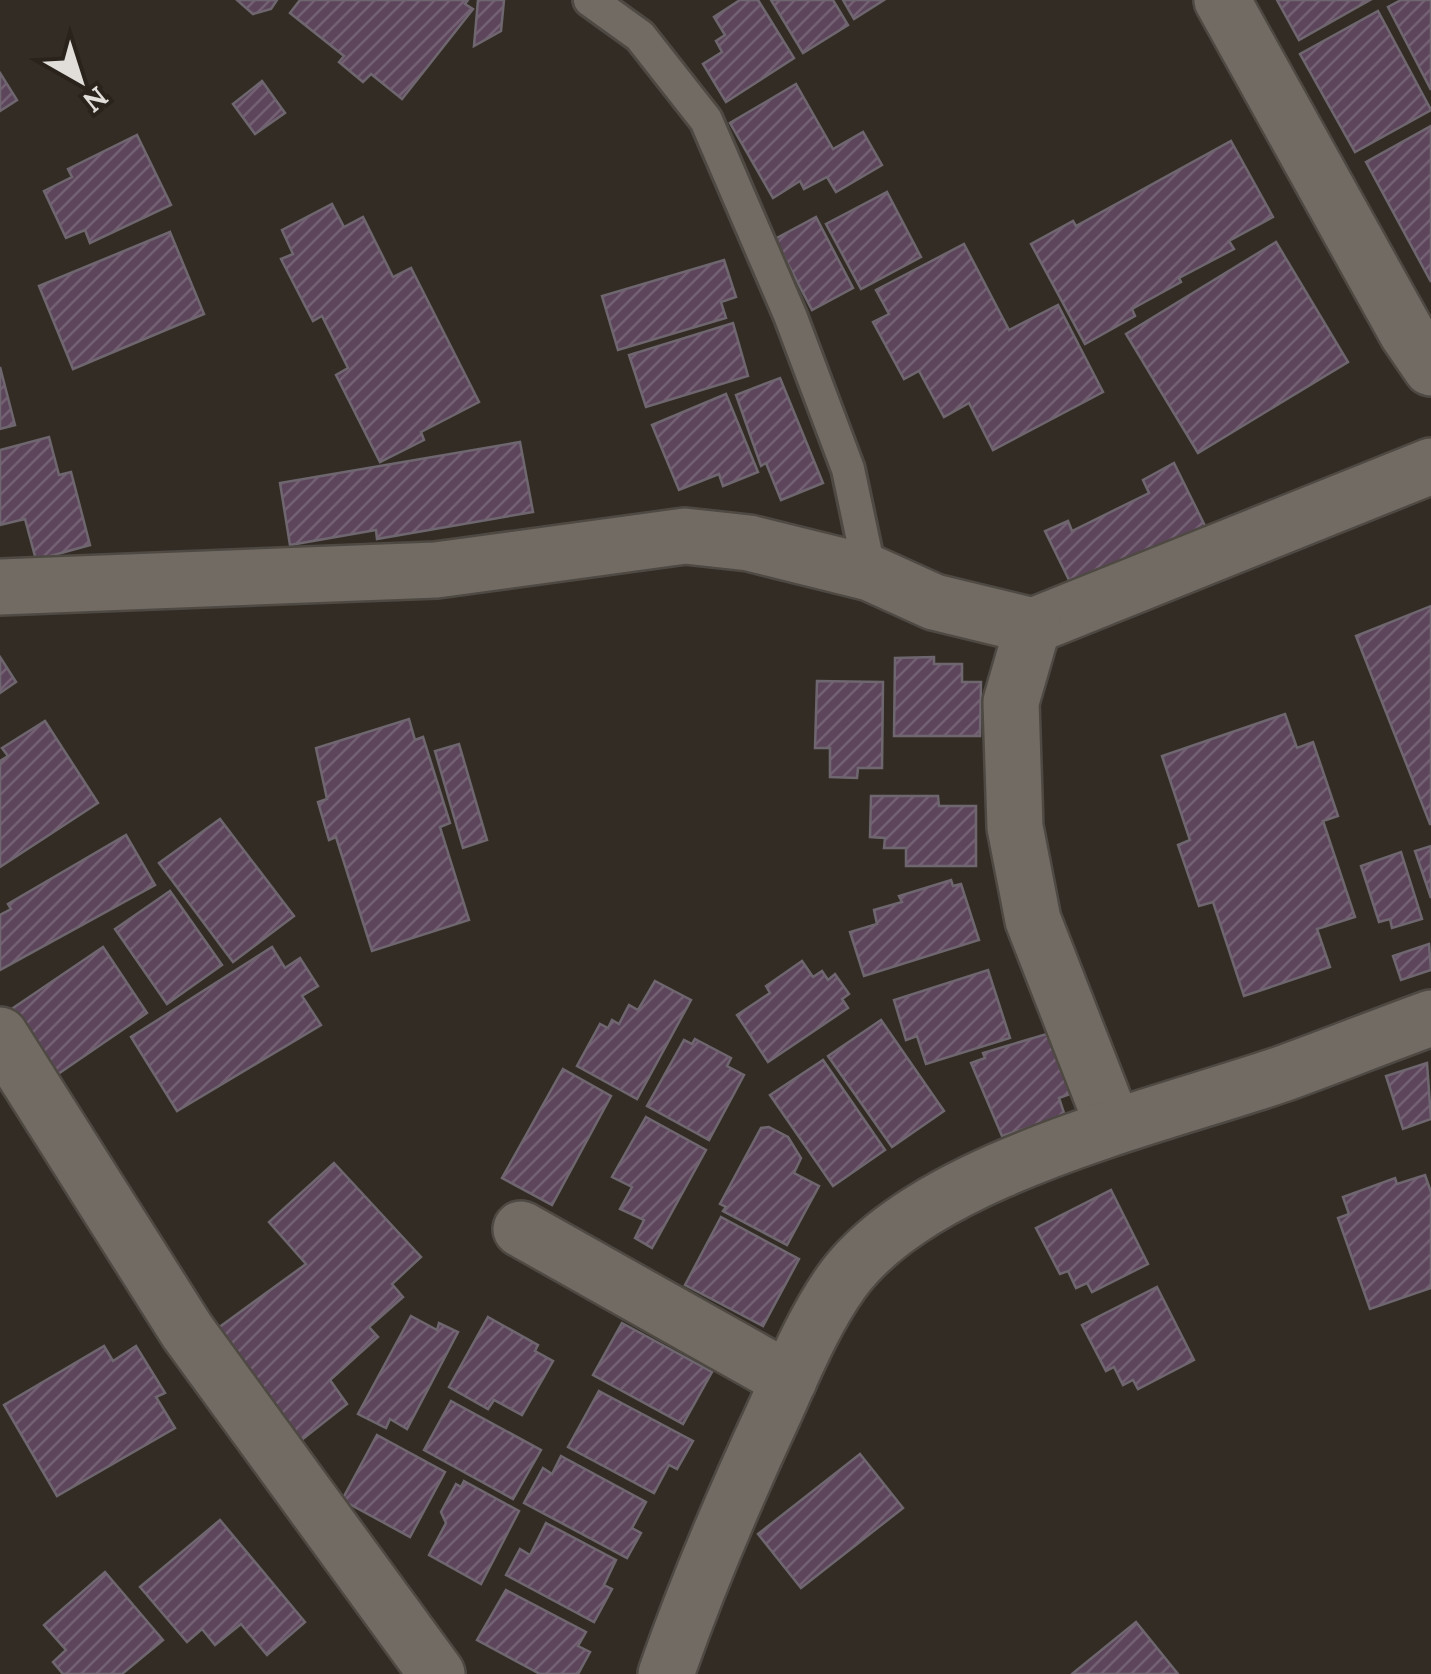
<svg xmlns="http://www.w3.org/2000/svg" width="1431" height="1674" viewBox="0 0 1431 1674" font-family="Lora,serif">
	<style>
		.building { fill: url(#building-hatch); stroke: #6f676f; stroke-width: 2.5 }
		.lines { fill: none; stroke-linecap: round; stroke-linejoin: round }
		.service-casing { stroke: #4e4943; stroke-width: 38 }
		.minor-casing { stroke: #4e4943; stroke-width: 60 }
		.tertiary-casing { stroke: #4e4943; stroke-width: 60 }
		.service { stroke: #726b63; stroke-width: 32 }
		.minor { stroke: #726b63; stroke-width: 55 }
		.tertiary { stroke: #726b63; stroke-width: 55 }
	</style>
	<defs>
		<pattern id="building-hatch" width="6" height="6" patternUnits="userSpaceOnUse" patternTransform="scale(2.5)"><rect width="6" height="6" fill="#5d465c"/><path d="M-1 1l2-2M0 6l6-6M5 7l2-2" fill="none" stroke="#746073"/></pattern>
	</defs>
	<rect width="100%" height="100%" fill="#332c25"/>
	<g class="building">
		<polygon points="237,0 277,0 271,9 253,14"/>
		<polygon points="300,0 468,0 465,4 473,9 402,99 371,74 363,82 339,62 344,56 290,13"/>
		<polygon points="478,0 504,0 501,31 474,46"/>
		<polygon points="740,0 758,0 794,58 726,102 703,64 722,52 716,41 725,35 714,17"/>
		<polygon points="771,0 833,0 848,25 803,53"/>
		<polygon points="843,0 884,0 854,19"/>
		<polygon points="1277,0 1370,0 1299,40"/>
		<polygon points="1401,0 1431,0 1431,90 1388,7"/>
		<polygon points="1378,11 1431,110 1355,152 1300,54"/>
		<polygon points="0,73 17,100 0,111"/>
		<polygon points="262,81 285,113 255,134 233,104"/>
		<polygon points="796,84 833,149 863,132 882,165 836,192 827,177 804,189 800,181 773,198 730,123"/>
		<polygon points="1431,126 1431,282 1366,162"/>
		<polygon points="137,135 171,205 90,243 85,230 66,238 44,191 72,177 68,169"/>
		<polygon points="1231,141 1273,217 1229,241 1234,249 1179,278 1181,282 1132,309 1135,316 1085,344 1031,244 1073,221 1076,226"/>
		<polygon points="887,192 921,257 861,289 826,224"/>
		<polygon points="332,204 344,227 363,217 393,277 411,268 479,402 421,432 424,440 380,462 336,375 348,368 322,316 313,321 281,259 293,254 282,230"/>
		<polygon points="816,217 853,288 812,310 775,239"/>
		<polygon points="170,232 204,314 73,369 39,286"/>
		<polygon points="1276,242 1348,362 1198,453 1126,334"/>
		<polygon points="964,244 1009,330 1058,305 1103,392 993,450 969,403 944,417 919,371 904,379 873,322 889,314 876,290"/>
		<polygon points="724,260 736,297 721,302 726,318 618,350 602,296"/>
		<polygon points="733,323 748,376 646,407 629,355"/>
		<polygon points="0,367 15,425 0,429"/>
		<polygon points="780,378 823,483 781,500 766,463 761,466 736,395"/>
		<polygon points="726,394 758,472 723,486 719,474 679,490 652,425"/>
		<polygon points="49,437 59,475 71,472 90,545 36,560 25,519 0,525 0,450"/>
		<polygon points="520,442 533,512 377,539 376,530 290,545 280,483"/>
		<polygon points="1174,463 1207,530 1155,555 1152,547 1072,586 1045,531 1068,521 1072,531 1149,493 1143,480"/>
		<polygon points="1431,606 1431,824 1430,824 1356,636"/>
		<polygon points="0,657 16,682 0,693"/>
		<polygon points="934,657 934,664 962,664 962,682 981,682 980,736 894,736 895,658"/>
		<polygon points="817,681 883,682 882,768 858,768 857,778 830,777 830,748 815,748"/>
		<polygon points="1285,714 1297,748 1313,742 1338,816 1323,821 1355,917 1317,929 1330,967 1244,996 1213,902 1199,906 1178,845 1190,840 1162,756"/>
		<polygon points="409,719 415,740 423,737 450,823 440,827 469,920 372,951 336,837 329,840 318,802 327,799 316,748"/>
		<polygon points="45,721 98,803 0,867 0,761 8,756 2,748"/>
		<polygon points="459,744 487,840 463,848 435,751"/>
		<polygon points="871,796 938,796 939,806 976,806 976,866 906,866 906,848 884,848 885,838 870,837"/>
		<polygon points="220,819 294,916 233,962 159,863"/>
		<polygon points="126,835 155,885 0,970 0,915 11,909 8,904"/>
		<polygon points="1431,846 1431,898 1415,851"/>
		<polygon points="1401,852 1422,919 1392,928 1390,919 1379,922 1361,866"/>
		<polygon points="951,880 953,886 961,884 979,940 864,976 850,932 877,924 874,910 902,902 899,896"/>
		<polygon points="170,891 222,965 167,1004 115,929"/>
		<polygon points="1429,944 1431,970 1401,980 1393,956"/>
		<polygon points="103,947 147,1013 58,1074 13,1008"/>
		<polygon points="272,947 285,968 300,958 318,986 302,996 321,1025 177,1111 131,1037"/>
		<polygon points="802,961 813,977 822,971 828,980 835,974 849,994 842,999 848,1008 768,1062 737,1015 770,993 766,986"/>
		<polygon points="988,970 1010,1038 926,1064 917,1036 906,1040 894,1000"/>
		<polygon points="655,981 691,1000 637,1099 577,1066 600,1024 608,1028 612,1020 619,1024 629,1005 638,1010"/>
		<polygon points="881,1020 944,1111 892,1147 828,1056"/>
		<polygon points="1050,1033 1070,1094 1059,1098 1065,1116 1002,1136 971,1063 985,1058 983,1053"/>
		<polygon points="695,1039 731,1058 727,1066 744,1075 709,1140 647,1106 684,1040 692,1044"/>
		<polygon points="823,1060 885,1150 833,1186 770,1095"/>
		<polygon points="1427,1063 1431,1119 1403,1129 1386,1076"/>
		<polygon points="563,1069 611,1096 552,1205 502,1178"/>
		<polygon points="646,1117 706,1150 652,1248 635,1238 644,1220 620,1209 632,1187 612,1177"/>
		<polygon points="769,1127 788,1137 801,1158 794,1173 819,1186 787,1245 723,1211 726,1207 720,1204 761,1128"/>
		<polygon points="334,1163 421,1257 392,1284 403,1297 369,1327 378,1337 330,1380 347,1404 299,1442 214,1331 306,1264 269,1222"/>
		<polygon points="1425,1175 1431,1192 1431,1288 1370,1309 1338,1218 1349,1214 1343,1197 1395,1178 1397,1184"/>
		<polygon points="1111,1190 1148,1264 1092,1292 1087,1283 1076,1288 1068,1271 1060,1274 1036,1228"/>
		<polygon points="721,1217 799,1259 763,1326 685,1285"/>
		<polygon points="1157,1287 1194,1360 1138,1389 1133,1380 1123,1385 1114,1367 1106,1371 1082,1325"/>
		<polygon points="411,1316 437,1330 439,1323 458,1332 407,1429 390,1419 386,1428 358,1414"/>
		<polygon points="488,1317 538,1345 535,1351 553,1361 522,1415 494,1400 488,1409 449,1387"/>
		<polygon points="622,1323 712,1372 683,1424 593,1375"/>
		<polygon points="104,1346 113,1361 136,1346 165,1393 156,1397 175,1428 57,1496 4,1405"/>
		<polygon points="599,1391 693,1441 677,1469 669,1465 654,1493 568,1447"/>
		<polygon points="451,1401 541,1450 513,1499 424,1450"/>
		<polygon points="377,1435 445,1472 410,1537 342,1500"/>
		<polygon points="860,1454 903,1508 801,1588 758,1534"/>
		<polygon points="561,1456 646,1502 632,1528 641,1533 627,1558 524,1503 543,1468 552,1474"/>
		<polygon points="464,1481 519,1511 481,1584 429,1555 446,1523 441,1512 456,1484 461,1487"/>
		<polygon points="220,1520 305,1622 267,1655 241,1624 215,1645 202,1629 187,1642 140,1587"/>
		<polygon points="546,1523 616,1560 604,1585 612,1589 594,1622 506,1575 520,1549 530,1555"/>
		<polygon points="105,1572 163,1640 122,1674 63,1674 53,1662 66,1650 44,1625"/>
		<polygon points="506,1590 586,1632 578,1646 590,1652 578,1674 540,1674 477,1640"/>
		<polygon points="1136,1622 1178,1674 1072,1674"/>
	</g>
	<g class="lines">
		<g class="service-casing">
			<polyline id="service" points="590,0 640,36 706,120 790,315 848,469 870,573"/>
		</g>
		<g class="minor-casing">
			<g id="minor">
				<polyline points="0,587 436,570 685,536 749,543 870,573 934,602 1033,626 1431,466"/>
				<polyline points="1033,626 1011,702 1015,827 1033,920 1113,1125"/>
				<polyline points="0,1035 187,1331 437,1674"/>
				<polyline points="521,1229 789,1380"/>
				<path d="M666,1674C697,1585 733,1501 773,1415C793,1371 814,1320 842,1281C923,1169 1157,1117 1282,1074C1332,1056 1381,1036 1431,1018"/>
			</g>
		</g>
		<g class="tertiary-casing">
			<polyline id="tertiary" points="1222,0 1407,333 1431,368"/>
		</g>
		<use href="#service" class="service"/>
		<use href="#minor" class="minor"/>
		<use href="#tertiary" class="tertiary"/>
	</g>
	<g transform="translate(80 80) rotate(141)" stroke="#29231c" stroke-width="8" paint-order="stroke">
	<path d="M0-8L18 38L0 25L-18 38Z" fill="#e1ddd9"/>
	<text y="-15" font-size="28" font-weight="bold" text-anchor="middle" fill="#e1ddd9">N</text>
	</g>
</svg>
